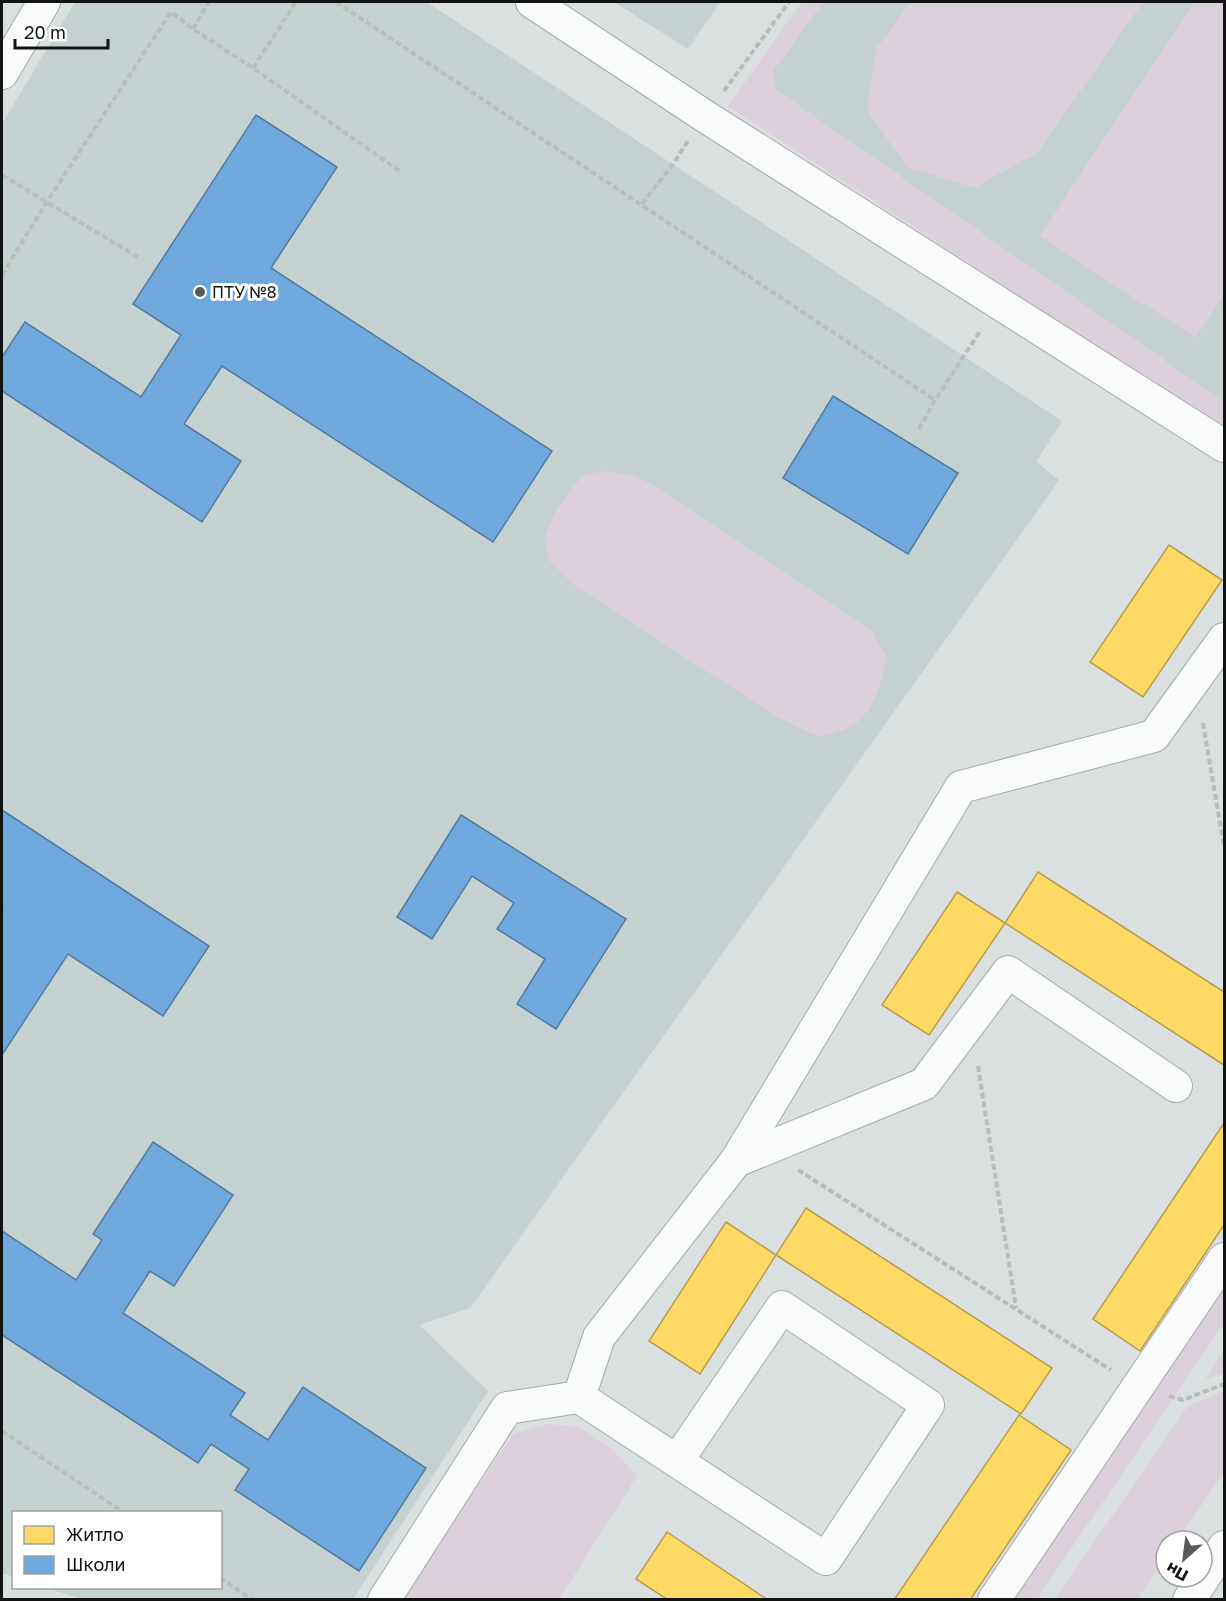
<svg xmlns="http://www.w3.org/2000/svg" width="1226" height="1601" viewBox="0 0 1226 1601" font-family="'Golos Text',sans-serif">
	<style>
		.built { fill: #c5d1d0 }
		.green { fill: #dbd0db }
		.homes { fill: #ffd966; stroke: #b89e4d; stroke-width: 1.5 }
		.schools { fill: #6fa8dc; stroke: #537ca0; stroke-width: 1.5 }
		.lines { fill: none; stroke-linecap: round; stroke-linejoin: round }
		.minor-casing { stroke: #a7aaaa; stroke-width: 34 }
		.path { stroke: #bbbdbc; stroke-width: 4; stroke-dasharray: 6 3; stroke-linecap: butt }
		.minor { stroke: #f9fafa; stroke-width: 32 }
		.poi-dot { fill: #575b5a; stroke: #fff; stroke-width: 2 }
		.labels { text-anchor: middle; dominant-baseline: central; stroke-width: 6; stroke-linejoin: round; paint-order: stroke }
		.poi-label { font-size: 16px; fill: #111413; stroke: #fff; text-anchor: start }
	</style>
	<rect width="100%" height="100%" fill="#dadfdf"/>
	<g class="built">
		<polygon points="75,2 427,2 1062,421 1036,462 1059,480 470,1308 419,1325 488,1391 353,1599 85,1600 46,1588 220,1588 220,1512 14,1512 13,1577 2,1573 2,124"/>
		<polygon points="614,2 720,2 688,49"/>
		<polygon points="823,2 1224,2 1224,402 776,90 773,71"/>
	</g>
	<g class="green">
		<polygon points="802,2 823,2 773,71 776,90 1224,402 1224,429 728,106"/>
		<polygon points="911,2 1143,2 1037,153 974,188 907,167 867,110 876,49"/>
		<polygon points="1194,2 1224,2 1224,295 1196,338 1040,236"/>
		<path d="M606,471L634,476L650,483L873,632L887,659C879,688 874,718 843,730C836,733 828,735 820,737L779,718L575,586L549,560L545,537L555,512L568,493L583,475Z"/>
		<polygon points="1224,1283 1224,1323 1037,1599 1014,1600"/>
		<polygon points="1224,1351 1224,1373 1205,1380"/>
		<polygon points="1224,1391 1224,1472 1177,1541 1166,1541 1166,1558 1137,1599 1055,1599 1188,1406"/>
		<polygon points="548,1424 579,1427 610,1447 637,1476 559,1599 401,1600 513,1434"/>
	</g>
	<g class="homes">
		<polygon points="1169,545 1222,580 1143,697 1090,662"/>
		<polygon points="1038,872 1224,992 1224,1065 1005,923"/>
		<polygon points="957,892 1005,923 929,1035 882,1005"/>
		<polygon points="1224,1123 1224,1225 1140,1351 1093,1319"/>
		<polygon points="806,1208 1052,1368 1021,1414 776,1255"/>
		<polygon points="726,1222 776,1255 700,1374 649,1341"/>
		<polygon points="1019,1415 1071,1450 970,1600 894,1600"/>
		<polygon points="667,1532 768,1600 668,1600 636,1579"/>
	</g>
	<g class="schools">
		<polygon points="256,115 337,167 271,268 552,451 493,542 222,366 184,424 241,461 202,522 2,391 2,357 25,322 141,397 181,335 133,304"/>
		<polygon points="833,396 958,473 908,554 783,478"/>
		<polygon points="2,810 209,946 163,1016 68,954 2,1055 2,912 3,909 2,908"/>
		<polygon points="461,815 626,919 556,1029 517,1004 545,959 497,929 514,903 472,876 432,939 397,917"/>
		<polygon points="153,1142 233,1195 174,1286 150,1271 123,1313 245,1393 230,1415 268,1440 303,1387 426,1468 359,1571 235,1490 249,1469 211,1444 198,1463 2,1335 2,1231 76,1280 102,1240 93,1234"/>
	</g>
	<g class="lines">
		<g class="minor-casing">
			<g id="minor">
				<polyline points="532,2 706,117 1224,446"/>
				<polyline points="2,73 44,2"/>
				<polyline points="736,1161 961,787 1154,736 1224,639"/>
				<polyline points="579,1397 599,1337 736,1161 924,1084 1008,972 1176,1086"/>
				<polyline points="384,1600 507,1408 579,1397 826,1559 928,1405 782,1307 677,1461"/>
				<polyline points="994,1600 1224,1259"/>
				<polyline points="1189,1600 1224,1547"/>
			</g>
		</g>
		<g class="path">
			<polyline points="336,2 935,400"/>
			<polyline points="193,29 209,2"/>
			<polyline points="253,68 296,2"/>
			<polyline points="724,91 789,2"/>
			<polyline points="2,175 141,259"/>
			<polyline points="642,204 673,164 688,141"/>
			<polyline points="2,275 46,203 171,12 193,29 253,68 401,172"/>
			<polyline points="919,429 935,400 981,330"/>
			<polyline points="1203,723 1224,847"/>
			<polyline points="978,1066 1016,1308"/>
			<polyline points="798,1170 1111,1370"/>
			<polyline points="1169,1396 1183,1400 1224,1384"/>
			<polyline points="2,1431 123,1512"/>
			<polyline points="220,1578 253,1600"/>
		</g>
		<use href="#minor" class="minor"/>
	</g>
	<circle class="poi-dot" cx="200" cy="292" r="6"/>
	<g class="labels">
		<g class="poi-label">
			<text x="212" y="292">ПТУ №8</text>
		</g>
	</g>
	<rect width="1226" height="1601" fill="none" stroke="#111413" stroke-width="6"/>
	<rect x="12" y="1511" width="210" height="78" fill="#ffffff" stroke="#a0a1a1" stroke-width="1.5"/>
	<rect x="24" y="1526" width="30" height="18" fill="#ffd966" stroke="#a0a1a1" stroke-width="1.5"/>
	<text x="66" y="1541" font-size="18" fill="#111413">Житло</text>
	<rect x="24" y="1556" width="30" height="18" fill="#6fa8dc" stroke="#a0a1a1" stroke-width="1.5"/>
	<text x="66" y="1571" font-size="18" fill="#111413">Школи</text>
	<g transform="translate(1184 1559) rotate(208)"><circle r="28" fill="#ffffff" stroke="#a0a1a1" stroke-width="1.5"/>
	<path d="M0-4.5L10 22L0 15L-10 22Z" fill="#575b5a"/>
	<text y="-9" font-size="16" font-weight="bold" text-anchor="middle" fill="#111413">Пн</text>
	</g>
	<path d="M15 39v9h93v-9" fill="none" stroke="#111413" stroke-width="3"/>
	<text x="24" y="39" font-size="18" fill="#111413" stroke="#ffffff" stroke-width="4.5" paint-order="stroke">20 m</text>
</svg>
